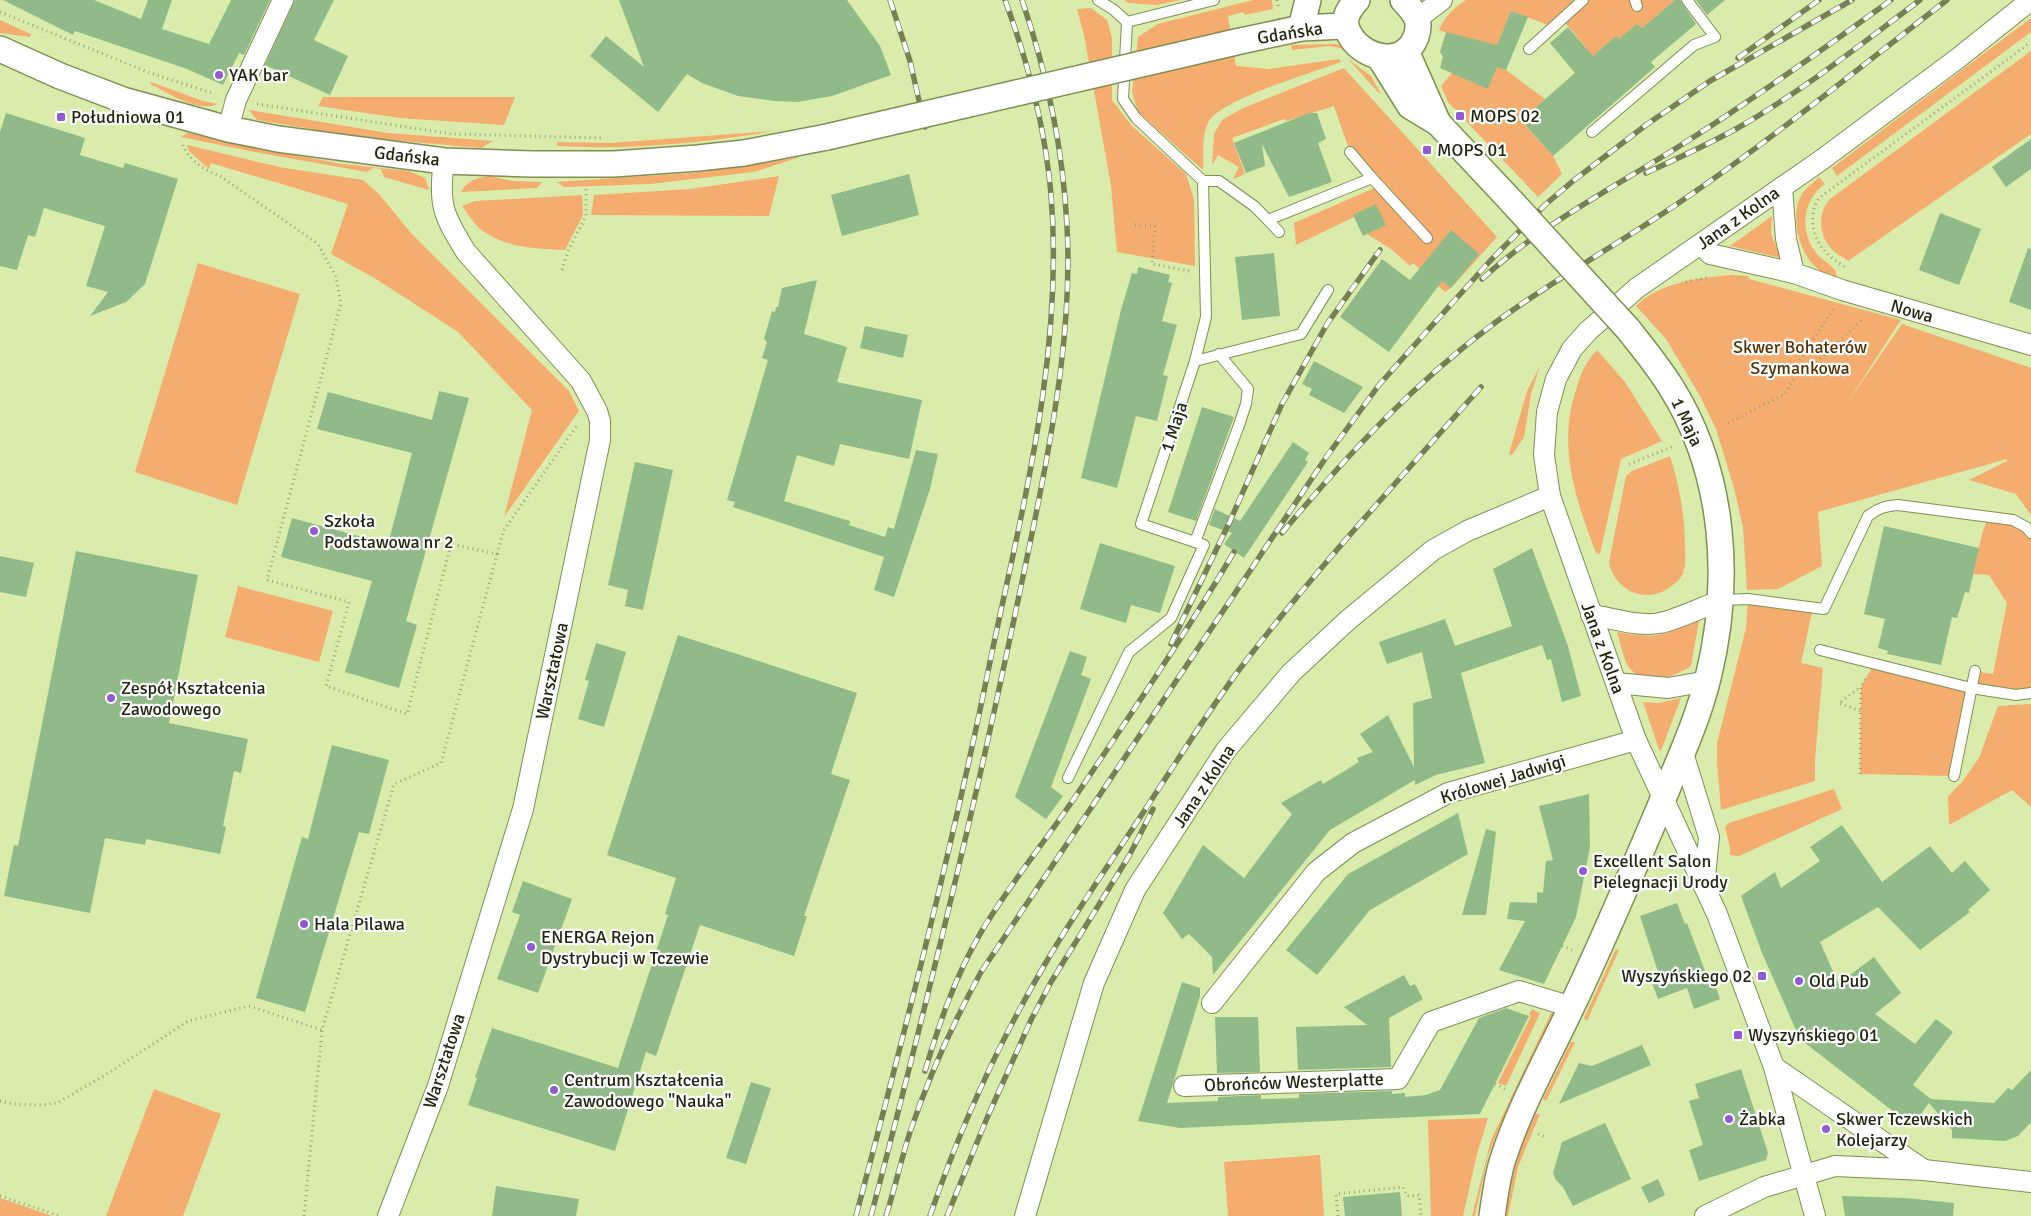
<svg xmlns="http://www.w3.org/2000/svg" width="2031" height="1216" viewBox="0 0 2031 1216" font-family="Signika,sans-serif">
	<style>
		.green { fill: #f4ad6f }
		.building { fill: #90bb88 }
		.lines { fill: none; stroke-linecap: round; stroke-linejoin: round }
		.service-casing { stroke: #7f8f52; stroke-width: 12 }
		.minor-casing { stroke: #7f8f52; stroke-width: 22 }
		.tertiary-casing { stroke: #7f8f52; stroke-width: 28 }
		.path { stroke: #96a371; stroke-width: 3; stroke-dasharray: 1 4; stroke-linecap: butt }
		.service { stroke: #fff; stroke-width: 10 }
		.minor { stroke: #fff; stroke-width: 20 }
		.tertiary { stroke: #fff; stroke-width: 25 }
		.rail-casing { stroke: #758155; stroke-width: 5.5 }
		.rail { stroke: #fff; stroke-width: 4; stroke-dasharray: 11; stroke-linecap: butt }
		.tertiary-bridge-casing { stroke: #7f8f52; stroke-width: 28; stroke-linecap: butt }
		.tertiary-bridge { stroke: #fff; stroke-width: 25 }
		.poi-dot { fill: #905cd5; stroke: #fff; stroke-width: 2 }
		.labels { text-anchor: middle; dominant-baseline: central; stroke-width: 4.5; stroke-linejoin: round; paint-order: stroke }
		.street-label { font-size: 18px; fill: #1f250c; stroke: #fff }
		.poi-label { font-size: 18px; fill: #1f250c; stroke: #fff; text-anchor: start }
		.park-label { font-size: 18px; fill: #583006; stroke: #fff }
	</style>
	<rect width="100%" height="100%" fill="#daecab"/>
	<g class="green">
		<polygon points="1124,0 1181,0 1157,5 1128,3"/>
		<path d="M1253,0H1272L1273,9L1244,15V12L1228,16L1236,66L1269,69L1339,59L1341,62C1315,72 1222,99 1209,121C1201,134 1204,155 1203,170L1138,112L1132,92L1138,37L1158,24Z"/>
		<path d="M1466,0H1675L1642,28L1637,24L1630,30L1624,44L1616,36L1590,59L1585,46L1562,19L1553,27L1511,11L1494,53L1485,62L1506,70L1545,99L1521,121L1553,156L1562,174L1538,197L1448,102L1441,86L1462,61L1448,33L1439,30C1445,16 1454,8 1466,0Z"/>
		<polygon points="1091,8 1107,20 1112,38 1112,100 1132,126 1186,174 1194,199 1195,266 1117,252 1111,186 1084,35 1077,9"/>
		<polygon points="2031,18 2031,32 1837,176 1832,168"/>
		<polygon points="0,20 31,34 30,37 0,33"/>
		<polygon points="1336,44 1346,47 1345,49 1330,46 1292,50 1291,45"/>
		<path d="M2031,51V134L1848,261C1844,257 1839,256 1835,252C1819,239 1816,214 1830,199Z"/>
		<polygon points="1348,59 1371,76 1381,94 1378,92"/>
		<polygon points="1344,68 1497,237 1451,288 1445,292 1413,263 1410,266 1391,249 1367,234 1386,225 1354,217 1296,245 1294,223 1379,186 1350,152 1334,106 1286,121 1284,119 1232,138 1245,174 1233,179 1239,167 1218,155 1212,165 1214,134 1222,120 1243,108"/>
		<path d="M151,82L203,101L218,104C197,113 169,93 150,84Z"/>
		<polygon points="323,97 515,97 504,125 400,118 318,106"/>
		<polygon points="249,110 388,133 493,141 481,148 366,138 257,120"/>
		<path d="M774,131C702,143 630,150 557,146V142L610,143Z"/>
		<polygon points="188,133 253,147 342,164 409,171 425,178 429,190 384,177 381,169 373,168 367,172 260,153 181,137"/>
		<polygon points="187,145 279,167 363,180 379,194 411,233 569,391 579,411 504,517 532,410 458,332 376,279 331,254 348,204 211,163 209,169 189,151"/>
		<polygon points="800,157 754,172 650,184 564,187 557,182 691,173"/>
		<path d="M490,176L512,181L542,182L537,188L461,192C467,180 477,178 490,176Z"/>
		<polygon points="779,176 769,216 591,215 594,195 690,189"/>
		<path d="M1819,177L1825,184C1802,199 1799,233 1817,254C1823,261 1837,267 1837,277C1834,276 1829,275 1826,274C1800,263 1788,216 1802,194C1806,188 1814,182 1819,177Z"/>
		<path d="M582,195L583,215L565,250C535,249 504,248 479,228C473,222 467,213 462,206L475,201Z"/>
		<polygon points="1772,216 1771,234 1781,258 1730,246"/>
		<polygon points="198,263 300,294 237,505 135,472"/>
		<path d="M1731,275L1748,276L1749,279L1901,320L1847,403L1902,324L2031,368V515L2016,494L1969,480L2007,461V459L1818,512L1822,566L1778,589L1747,590L1743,527L1734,488L1716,429L1700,396L1666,339L1636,306C1660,282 1698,278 1731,275Z"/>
		<path d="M1597,350L1625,382L1662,441L1621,459L1600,554L1596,553C1576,500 1557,447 1576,390C1580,375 1586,361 1597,350Z"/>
		<polygon points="1540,366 1531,394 1524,437 1512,455 1509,454 1527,391"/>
		<path d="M1670,456C1680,489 1685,515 1685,550C1685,556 1686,564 1684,569C1683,577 1676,583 1670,587C1647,605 1614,591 1609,562L1626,476L1632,471Z"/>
		<polygon points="1988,517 2013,520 2031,533 2031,693 1971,688 1954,776 1860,774 1861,687 1874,664 1971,688 1975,671 1993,674 2007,603 1989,575 1973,574 1982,534"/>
		<polygon points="238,586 333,611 319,662 225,637"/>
		<polygon points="1748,599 1813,608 1801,663 1823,668 1815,759 1815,781 1721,810 1717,763 1717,743 1746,628"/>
		<path d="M1700,615L1691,666C1675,677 1645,687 1630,669C1623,660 1621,643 1617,632C1656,639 1667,637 1700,615Z"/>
		<polygon points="1681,698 1662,748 1660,752 1643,702 1659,703"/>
		<polygon points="2031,704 2031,807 2012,790 1949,825 1948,796 1962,782 1979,758 1998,706"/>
		<polygon points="1834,789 1842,809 1739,856 1730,855 1730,848 1725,827 1729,823"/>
		<polygon points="1616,949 1619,950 1587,1021 1584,1018"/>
		<polygon points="1532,1009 1540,1013 1506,1086 1498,1083 1531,1016 1529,1014"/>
		<polygon points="1551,1013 1554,1014 1500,1126 1488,1156 1475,1216 1472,1216 1491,1140"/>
		<polygon points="1571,1042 1575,1042 1546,1101 1543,1099"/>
		<polygon points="154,1089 221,1114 183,1216 106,1216"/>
		<path d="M1536,1114H1540L1518,1167L1508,1216H1504C1511,1180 1519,1147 1536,1114Z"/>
		<polygon points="1488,1118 1477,1154 1463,1216 1431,1216 1428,1120"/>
		<polygon points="1320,1155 1324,1216 1228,1216 1224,1162"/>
		<polygon points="0,1198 52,1216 0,1216"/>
	</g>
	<g class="building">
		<polygon points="3,0 94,0 141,19 148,0 172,0 162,29 209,44 231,0 270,0 244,55 239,53 223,85 187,69 75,31 73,35"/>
		<polygon points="295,0 334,0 314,40 348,56 330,95 265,65"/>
		<polygon points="619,0 847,0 880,46 891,75 832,96 797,102 775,101 738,96 702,83 687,74 658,112 590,56 606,36 644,67"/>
		<polygon points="1675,0 1680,0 1696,24 1651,62 1655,67 1553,156 1521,120 1575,73 1550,43 1568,27 1593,56 1616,36 1619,39 1637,24 1642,28"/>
		<polygon points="1696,0 1725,0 1707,15"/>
		<polygon points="1511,11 1528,17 1506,70 1497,67 1488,89 1440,68 1443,57 1440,52 1446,32 1497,45"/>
		<polygon points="6,113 85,138 80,155 123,168 125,163 178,179 145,284 126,302 90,316 108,292 86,286 105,226 44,208 35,237 28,235 17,270 0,266 0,132"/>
		<polygon points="1309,113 1317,113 1326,139 1318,143 1332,182 1289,197 1262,144 1265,166 1246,173 1234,143"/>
		<polygon points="2031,139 2031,169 2006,187 1992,167"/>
		<polygon points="909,174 919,215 842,236 831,195"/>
		<polygon points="1376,204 1386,225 1363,236 1353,215"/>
		<polygon points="1940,213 1981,229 1959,285 1919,270"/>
		<polygon points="1451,230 1479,254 1451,288 1442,281 1389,352 1340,317 1382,259 1410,280"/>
		<polygon points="2028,248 2031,249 2031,310 2009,302"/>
		<polygon points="1274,253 1280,316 1242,320 1235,257"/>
		<polygon points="1138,267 1170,275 1168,282 1172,283 1162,321 1177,325 1163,375 1168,376 1157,421 1136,416 1117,488 1081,478 1121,310 1132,273 1137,274"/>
		<polygon points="817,280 804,334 847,347 837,382 922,400 909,459 840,444 834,466 797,455 784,501 850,521 849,525 885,537 888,527 894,529 916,450 938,454 930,489 894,597 874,590 884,557 733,507 735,502 727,500 768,360 762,358 767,342 764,339 772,311 775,312 776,307 778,307 782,288"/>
		<polygon points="865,326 908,335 903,358 860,348"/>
		<polygon points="1314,361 1363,387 1344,413 1309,395 1312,389 1302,384"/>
		<polygon points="439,391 469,398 406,621 417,625 399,688 345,672 372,581 281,557 292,518 388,544 412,453 317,429 328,392 432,420"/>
		<polygon points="1202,407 1234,417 1196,521 1168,512"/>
		<polygon points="1293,442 1309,453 1305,460 1308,462 1244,558 1224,544 1232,533 1209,525 1215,509 1240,521"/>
		<polygon points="635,462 673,470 643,610 625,606 628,590 608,585"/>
		<polygon points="1884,526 1979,548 1969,593 1965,592 1957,618 1952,617 1941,665 1887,654 1888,651 1878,648 1885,619 1864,614"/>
		<polygon points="1100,543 1175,566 1160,613 1131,605 1126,623 1080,609"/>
		<polygon points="1532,548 1568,646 1581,696 1562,702 1551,659 1547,660 1542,645 1461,673 1485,763 1436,775 1415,785 1415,780 1330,830 1213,975 1212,957 1189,934 1182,939 1163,913 1203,845 1244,878 1292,814 1281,803 1321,780 1323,784 1359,762 1357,758 1373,752 1360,734 1388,715 1414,767 1413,703 1432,698 1422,652 1387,664 1379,642 1445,619 1455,646 1512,626 1493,569"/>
		<polygon points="76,551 198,575 169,723 248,739 241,773 234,771 223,826 226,827 220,854 146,839 145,845 105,838 90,913 4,896 14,845 18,846"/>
		<polygon points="0,556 34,563 26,597 0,592"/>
		<polygon points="678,635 857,693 831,774 850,780 804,916 807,916 794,956 700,925 656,1056 646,1052 615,1151 468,1105 477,1078 475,1077 492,1028 618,1068 668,915 665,914 676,878 607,855"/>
		<polygon points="596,643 626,652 604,727 578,719 589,681 585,680"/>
		<polygon points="1070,651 1087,657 1081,675 1091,679 1051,787 1063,796 1046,819 1015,797"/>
		<polygon points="332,745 389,760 369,834 359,832 305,1012 256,998 302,837 308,839"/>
		<polygon points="1589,794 1590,847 1576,917 1544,984 1499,970 1525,921 1507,919 1510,902 1537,903 1537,892 1543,893 1546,861 1553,860 1539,806"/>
		<polygon points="1458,813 1468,854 1370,910 1317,975 1286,950 1348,874"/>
		<polygon points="1842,825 1882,882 1930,846 1952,873 1965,861 1990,890 1968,910 1970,912 1920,950 1878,907 1820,942 1840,987 1846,978 1874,957 1901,993 1875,1014 1915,1044 1936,1019 1953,1032 1913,1085 1931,1099 1994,1103 2008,1088 2012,1090 2031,1070 2031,1122 2018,1136 2005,1141 1952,1138 1952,1130 1929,1103 1912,1126 1800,1039 1762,953 1741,896 1775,872 1781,888 1820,861 1810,847"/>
		<polygon points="1486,829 1496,832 1486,915 1462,915"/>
		<polygon points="523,881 572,899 538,993 497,979 520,915 512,912"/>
		<polygon points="1677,903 1685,924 1687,923 1708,979 1713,978 1720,999 1694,1009 1687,988 1658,999 1650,978 1659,975 1640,916"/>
		<polygon points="1404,975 1410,986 1415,984 1423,999 1389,1018 1391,1067 1298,1070 1296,1027 1367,1025 1344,1007"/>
		<polygon points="1182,982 1200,988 1200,996 1167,1103 1218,1101 1218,1097 1261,1095 1261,1099 1299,1098 1299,1094 1392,1091 1392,1094 1405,1093 1405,1097 1426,1095 1440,1090 1479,1018 1506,1008 1529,1016 1480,1114 1180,1128 1138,1121"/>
		<polygon points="1215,1017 1258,1017 1260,1072 1217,1073"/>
		<polygon points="1642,1045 1651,1065 1559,1104 1579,1063 1592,1066"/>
		<polygon points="1741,1069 1768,1153 1766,1160 1699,1181 1689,1150 1703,1145 1689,1101 1699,1098 1695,1084"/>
		<polygon points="751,1082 771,1088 746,1164 726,1158"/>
		<polygon points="1605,1123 1631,1179 1573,1206 1563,1187 1556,1180 1553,1173 1562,1142"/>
		<polygon points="1658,1179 1665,1195 1649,1203 1641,1187"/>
		<polygon points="496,1186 579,1199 576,1216 492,1216"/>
		<polygon points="1400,1192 1402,1216 1345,1216 1343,1197"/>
		<polygon points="1842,1196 1906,1198 1954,1203 1953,1216 1845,1216"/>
	</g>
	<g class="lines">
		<g class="service-casing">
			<g id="service">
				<polyline points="1098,0 1114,10 1127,22 1214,0"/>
				<polyline points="1635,0 1637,6"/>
				<polyline points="1529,49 1583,0"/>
				<polyline points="1592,132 1694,45 1715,37 1687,0"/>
				<polyline points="1350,152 1372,178"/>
				<polyline points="1203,181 1219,181 1254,206 1268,220 1372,178 1427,238"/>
				<polyline points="1268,220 1279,232"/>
				<polyline points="1195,361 1301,334 1328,290"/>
				<polyline points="1195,542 1238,428 1246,404 1248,389 1219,354"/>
				<path d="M1722,600L1748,599L1824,609L1868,516C1878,508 1886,506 1898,505L2013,520L2026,527L2031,533"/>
				<polyline points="1820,650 1971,688 2016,695 2031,693"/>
				<polyline points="1954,776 1975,671"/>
				<polyline points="1068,778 1129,652 1171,618 1204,545 1141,524 1195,361 1206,317 1203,181 1136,118 1123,99 1127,22"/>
			</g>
		</g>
		<g class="minor-casing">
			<g id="minor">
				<polyline points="1417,19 1442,0"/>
				<polyline points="228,129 236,100 283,0"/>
				<polyline points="1782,187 1786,239 1794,273"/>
				<polyline points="1702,244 1710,254 1794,273 1842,290 2031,345"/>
				<path d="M1591,615C1613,618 1637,627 1660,623C1676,620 1705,606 1722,600"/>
				<polyline points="1616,683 1668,688 1708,681"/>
				<polyline points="1683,753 1709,837 1704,886"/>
				<polyline points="1212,1003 1316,872 1353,843 1448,793 1636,740"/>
				<polyline points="1774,1067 1924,1170"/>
				<polyline points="1184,1086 1398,1079 1431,1022 1519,991 1572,1007"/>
				<path d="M388,1216L438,1086L523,809L600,440V421L597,411L581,381L466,252C443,215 438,204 444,161"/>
				<polyline points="1025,1216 1094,983 1135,890 1226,750 1291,673 1348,620 1433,550 1467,531 1550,496"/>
				<polyline points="1705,1216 1764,1187 1835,1166 1924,1170 2031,1182"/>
				<polyline points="1815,1216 1774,1067 1717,914 1636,740 1550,496 1544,455 1547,412 1556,379 1572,349 1588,331 1637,288 1820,161 1957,59 2031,0"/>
			</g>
		</g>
		<g class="tertiary-casing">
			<g id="tertiary">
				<path d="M1357,0C1346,12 1341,22 1351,37C1365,59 1404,68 1416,37C1418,31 1419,25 1417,19C1414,11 1408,6 1403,0"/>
				<polyline points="1301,28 1308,0"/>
				<polyline points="1236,42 1301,28 1344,26"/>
				<polyline points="0,49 60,76 123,100 228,129 278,139 444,161 532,164 614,164 698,158 744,153 827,137"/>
				<polyline points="1406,51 1438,123"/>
				<polyline points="1380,58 1410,106 1438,123 1512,202"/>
				<path d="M1492,1216C1495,1197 1497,1177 1503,1159C1520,1106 1548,1057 1572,1006C1603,941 1631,875 1659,809C1676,766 1697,723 1708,678C1732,581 1725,473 1671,387C1658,366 1643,348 1628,329"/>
			</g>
		</g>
		<g class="path">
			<polyline points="1277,0 1278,6"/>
			<polyline points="0,12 150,73 215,94"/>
			<polyline points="257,104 452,134 604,138"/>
			<polyline points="1135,225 1155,226 1152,264 1190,271"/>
			<path d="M1844,267C1841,263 1836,262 1832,258C1814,244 1806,218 1819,198L2031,42"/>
			<polyline points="562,270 568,251 586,216 586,189"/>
			<polyline points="1686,282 1709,277"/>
			<polyline points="1833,309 1798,363 1798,372 1808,370 1864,318"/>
			<polyline points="1728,423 1785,394 1798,372"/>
			<polyline points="1629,464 1674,446"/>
			<polyline points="497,554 504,530 578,424"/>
			<polyline points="1860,711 1839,703 1861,687"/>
			<polyline points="1860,774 1861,687 1866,678"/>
			<polyline points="1562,946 1572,950"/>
			<polyline points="1495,1084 1505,1089"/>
			<path d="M0,1101L14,1104L42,1105L57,1103L112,1071L188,1021L249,1006L322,1030L394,784L441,763L497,554L451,544L407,714L326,686L349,602L267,580L341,303L336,277L318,244L220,176C205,171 186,158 182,142"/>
			<polyline points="1538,1134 1546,1137"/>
			<polyline points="0,1196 60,1216"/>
			<polyline points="304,1216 322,1030"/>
			<polyline points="1338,1216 1336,1194 1403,1187 1407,1196 1419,1195 1421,1216"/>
		</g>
		<use href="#service" class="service"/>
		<use href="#minor" class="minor"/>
		<use href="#tertiary" class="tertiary"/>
		<g class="rail-casing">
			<g id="rail">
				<polyline points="890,0 910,61 925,127"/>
				<polyline points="1738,58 1819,0"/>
				<path d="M1646,173C1676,159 1707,145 1736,129C1801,92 1860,45 1920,0"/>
				<path d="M1482,279C1543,223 1619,185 1689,140C1758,96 1825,48 1891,0"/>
				<path d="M1282,533C1346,456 1415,382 1496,322C1556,278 1622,242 1683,200C1774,138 1860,67 1947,0"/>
				<polyline points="1171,644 1230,521 1282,404 1327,324 1380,250"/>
				<path d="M925,1071C939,1024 955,977 980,934C1007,888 1041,847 1071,803C1127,720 1183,638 1234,552"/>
				<path d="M856,1216C905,1031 953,845 991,657C1023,505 1064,351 1051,194C1045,128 1028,62 1005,0"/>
				<path d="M871,1216C915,1049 957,881 994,712C1009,643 1024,574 1038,504C1056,413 1072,319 1067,226C1063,148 1047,73 1022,0"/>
				<path d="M886,1216C895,1188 901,1160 910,1132C929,1076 953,1023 981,972L1327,456L1379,385L1419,340L1490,261L1546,204L1573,181L1646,125L1710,81L1852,0"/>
				<path d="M930,1216C960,1128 998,1044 1045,964C1070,921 1099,879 1127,837C1164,782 1199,724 1239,670C1314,571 1399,480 1481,387"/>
				<polyline points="947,1216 987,1118 1031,1020 1051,982 1129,856 1153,809"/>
			</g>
		</g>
		<use href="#rail" class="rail"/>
		<g class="tertiary-bridge-casing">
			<g id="tertiary-bridge">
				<polyline points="827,137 1236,42"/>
				<polyline points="1512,202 1628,329"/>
			</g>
		</g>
		<use href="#tertiary-bridge" class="tertiary-bridge"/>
	</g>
	<g class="poi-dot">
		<circle cx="219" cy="75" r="5"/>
		<rect x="1455" y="111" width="10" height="10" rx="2.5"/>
		<rect x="56" y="112" width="10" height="10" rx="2.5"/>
		<rect x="1422" y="145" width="10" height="10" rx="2.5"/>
		<circle cx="314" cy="531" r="5"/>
		<circle cx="111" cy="698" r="5"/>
		<circle cx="1583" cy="871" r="5"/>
		<circle cx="304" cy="924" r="5"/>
		<circle cx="531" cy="947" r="5"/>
		<rect x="1757" y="971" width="10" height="10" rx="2.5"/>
		<circle cx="1799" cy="981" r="5"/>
		<rect x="1733" y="1030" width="10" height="10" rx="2.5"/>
		<circle cx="554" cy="1090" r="5"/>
		<circle cx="1729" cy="1119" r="5"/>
		<circle cx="1826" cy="1129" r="5"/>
	</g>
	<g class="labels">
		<g class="street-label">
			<text transform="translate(1290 33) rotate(-9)">Gdańska</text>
			<text transform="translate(407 156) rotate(7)">Gdańska</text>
			<text transform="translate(1738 218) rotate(-35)">Jana z Kolna</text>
			<text transform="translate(1912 311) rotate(16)">Nowa</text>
			<text transform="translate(1687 422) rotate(65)">1 Maja</text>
			<text transform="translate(1174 427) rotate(-72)">1 Maja</text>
			<text transform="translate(1603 648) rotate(70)">Jana z Kolna</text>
			<text transform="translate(552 671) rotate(-78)">Warsztatowa</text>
			<text transform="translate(1503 779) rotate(-17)">Królowej Jadwigi</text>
			<text transform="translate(1204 786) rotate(-56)">Jana z Kolna</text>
			<text transform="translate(444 1061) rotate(-72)">Warsztatowa</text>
			<text transform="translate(1294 1082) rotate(-2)">Obrońców Westerplatte</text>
		</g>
		<g class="poi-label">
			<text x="229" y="75">YAK bar</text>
			<text x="1470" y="116">MOPS 02</text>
			<text x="71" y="117">Południowa 01</text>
			<text x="1437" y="150">MOPS 01</text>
			<text x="324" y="521">Szkoła<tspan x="324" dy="21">Podstawowa nr 2</tspan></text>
			<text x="121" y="688">Zespół Kształcenia<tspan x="121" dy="21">Zawodowego</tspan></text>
			<text x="1593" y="861">Excellent Salon<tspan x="1593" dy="21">Pielegnacji Urody</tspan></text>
			<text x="314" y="924">Hala Pilawa</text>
			<text x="541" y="937">ENERGA Rejon<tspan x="541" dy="21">Dystrybucji w Tczewie</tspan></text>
			<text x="1752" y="976" text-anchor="end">Wyszyńskiego 02</text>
			<text x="1809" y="981">Old Pub</text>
			<text x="1748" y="1035">Wyszyńskiego 01</text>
			<text x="564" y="1080">Centrum Kształcenia<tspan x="564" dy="21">Zawodowego "Nauka"</tspan></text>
			<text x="1739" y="1119">Żabka</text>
			<text x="1836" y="1119">Skwer Tczewskich<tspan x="1836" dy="21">Kolejarzy</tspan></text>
		</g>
		<g class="park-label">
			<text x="1800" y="347">Skwer Bohaterów<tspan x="1800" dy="21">Szymankowa</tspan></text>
		</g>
	</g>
</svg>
